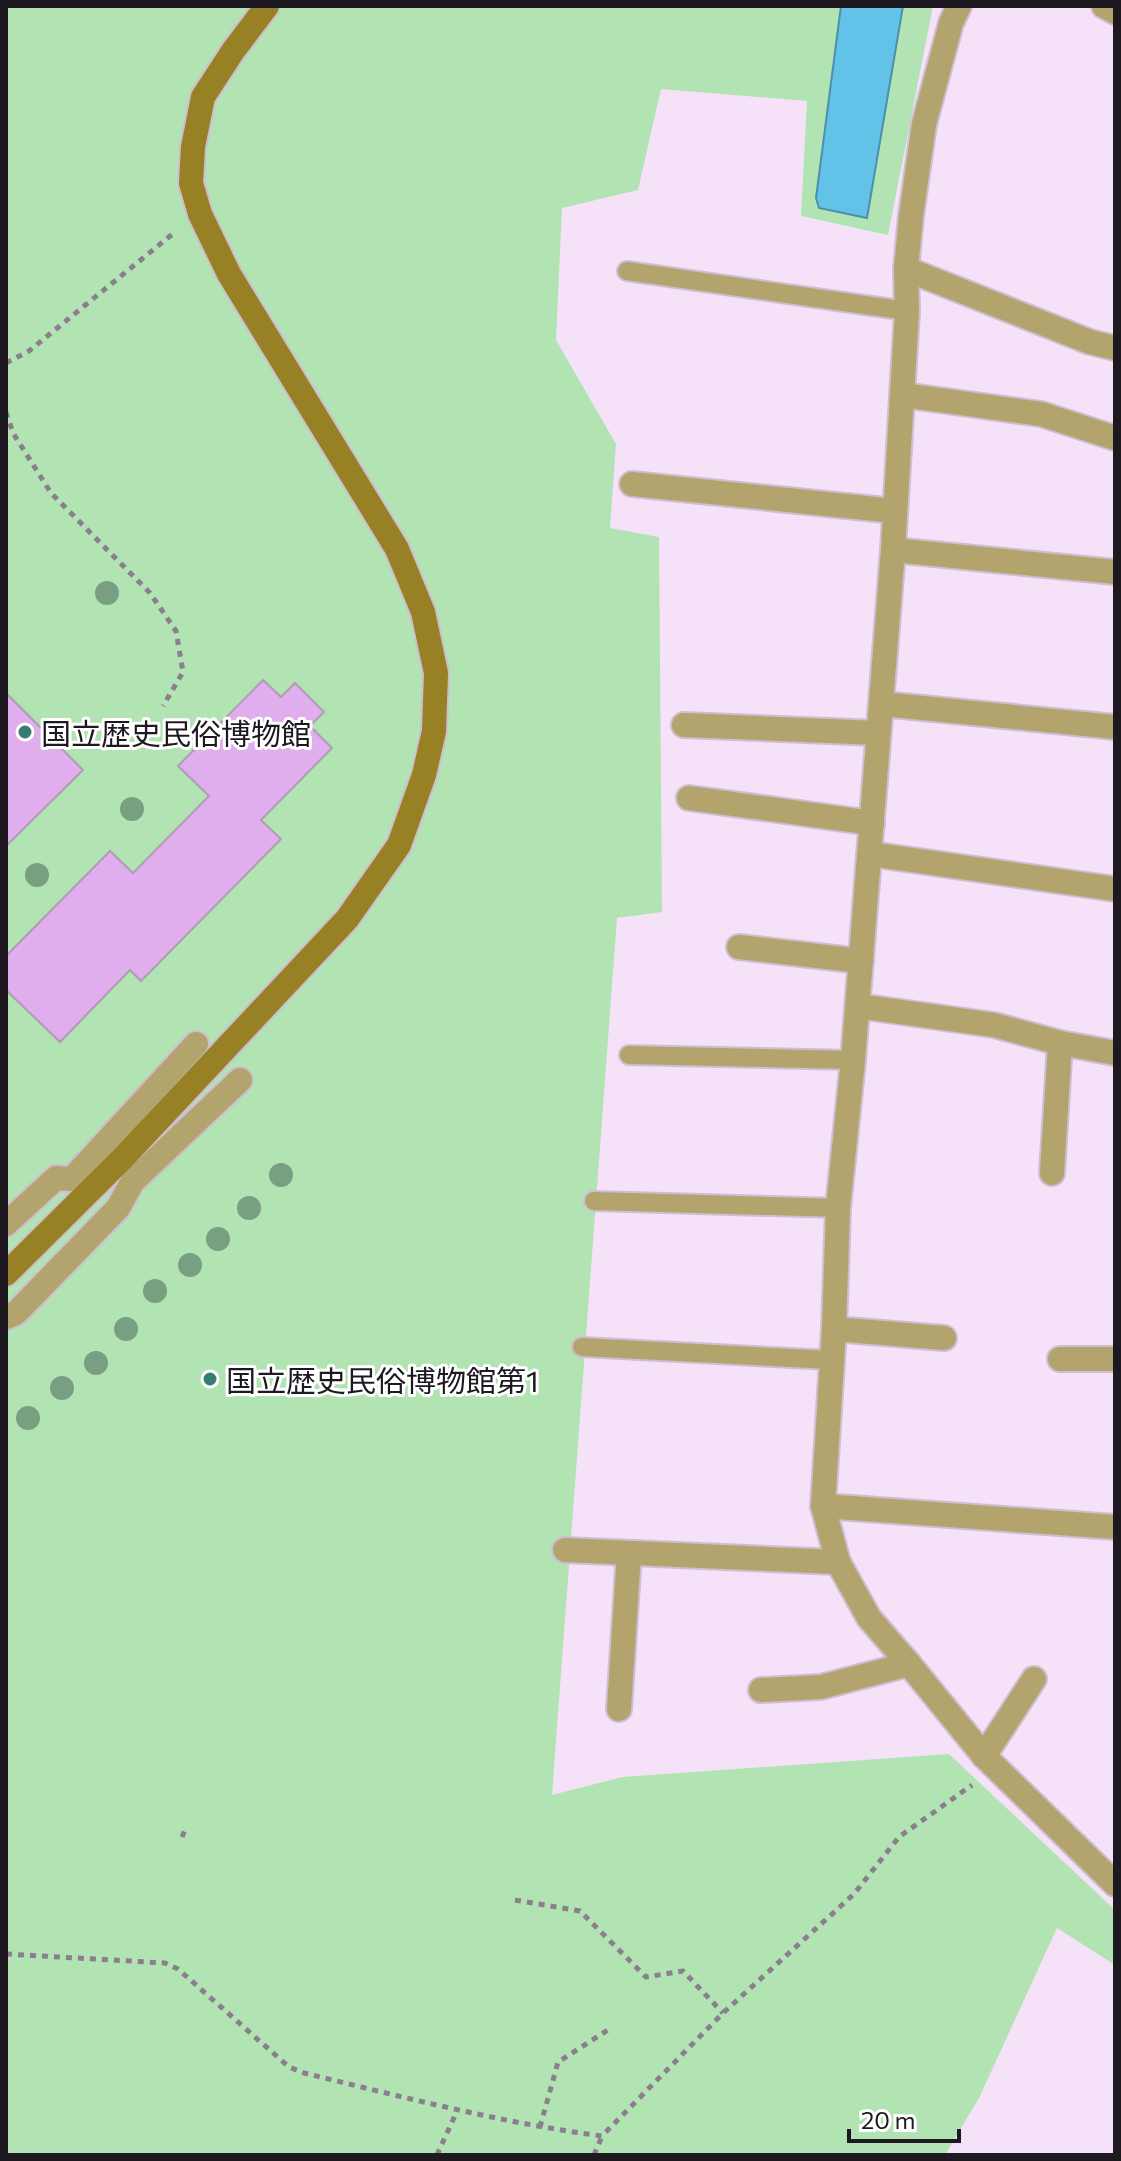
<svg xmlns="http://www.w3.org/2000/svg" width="1121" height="2161" viewBox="0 0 1121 2161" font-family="Commissioner,'Noto Sans JP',sans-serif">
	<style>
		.green { fill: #b1e4b2 }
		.water { fill: #63c2e7; stroke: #4e8fab; stroke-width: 2 }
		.building { fill: #e0aded; stroke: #ae9db3; stroke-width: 2 }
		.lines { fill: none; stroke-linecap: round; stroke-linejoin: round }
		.lane-casing { stroke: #cebed2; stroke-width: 22 }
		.street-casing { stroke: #cebed2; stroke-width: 28 }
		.secondary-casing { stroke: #cebed2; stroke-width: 28 }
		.path { stroke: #8b7e8e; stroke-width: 5; stroke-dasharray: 6 6; stroke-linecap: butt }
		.lane { stroke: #b3a46e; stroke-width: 18 }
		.street { stroke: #b3a46e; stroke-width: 24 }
		.secondary { stroke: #988124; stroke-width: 24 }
		.tree { fill: #789f82 }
		.poi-dot { fill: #367c73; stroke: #fff; stroke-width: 3 }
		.labels { text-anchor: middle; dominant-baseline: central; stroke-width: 6; stroke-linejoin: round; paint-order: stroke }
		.poi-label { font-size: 30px; fill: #1e1820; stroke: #fff; text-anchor: start }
	</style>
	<rect width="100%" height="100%" fill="#f5e2f9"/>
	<polygon class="green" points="6,6 933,6 888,235 801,216 807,101 661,89 638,190 562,208 556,340 616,444 610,528 659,537 662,912 617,918 552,1795 622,1777 949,1754 1115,1910 1115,1965 1057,1928 979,2098 945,2155 6,2155"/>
	<polygon class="water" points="841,6 903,6 867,218 819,208 816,198"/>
	<g class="building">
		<polygon points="263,680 281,697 295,683 324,712 310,726 332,748 261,820 281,839 141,981 130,970 60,1042 6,990 6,956 110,851 133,873 209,796 178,766"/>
		<polygon points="6,693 83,770 6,846"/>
	</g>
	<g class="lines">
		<g class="lane-casing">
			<g id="lane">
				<polyline points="627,271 907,311"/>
				<polyline points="629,1055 853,1060"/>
				<polyline points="594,1201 838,1208"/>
				<polyline points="582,1347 831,1360"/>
			</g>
		</g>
		<g class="street-casing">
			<g id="street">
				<polyline points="959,6 951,23 924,124 911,216 906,269 907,311 893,550 853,1060 838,1208 834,1329 823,1506 838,1562 869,1618 909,1664 984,1756 1115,1884"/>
				<polyline points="1104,6 1115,12"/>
				<polyline points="906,269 1090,342 1115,348"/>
				<polyline points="903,395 1041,414 1115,438"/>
				<polyline points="632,484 895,511"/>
				<polyline points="893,550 1115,572"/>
				<polyline points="882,704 1115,727"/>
				<polyline points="684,725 878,733"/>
				<polyline points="689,798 872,823"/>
				<polyline points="870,854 1115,889"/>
				<polyline points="739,947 861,961"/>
				<polyline points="858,1006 994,1025 1060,1043 1115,1053"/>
				<polyline points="1052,1173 1060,1043"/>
				<polyline points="6,1224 56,1178 72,1179 196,1044"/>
				<polyline points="6,1317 16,1313 118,1208 133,1181 240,1080"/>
				<polyline points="834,1329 944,1338"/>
				<polyline points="1060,1359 1115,1359"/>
				<polyline points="823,1506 1115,1527"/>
				<polyline points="565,1550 838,1562"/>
				<polyline points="761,1690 821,1687 909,1664"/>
				<polyline points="619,1709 629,1553"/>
				<polyline points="984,1756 1034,1679"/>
			</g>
		</g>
		<g class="secondary-casing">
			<polyline id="secondary" points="6,1274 122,1159 347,919 399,845 424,775 434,731 436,673 423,612 397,549 229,274 200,214 191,183 193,147 203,97 233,51 267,6"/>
		</g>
		<g class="path">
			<polyline points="6,363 29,351 175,232"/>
			<polyline points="6,412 13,433 51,493 150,593 176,631 183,672 163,706"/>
			<polyline points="182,1837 185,1830"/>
			<polyline points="515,1900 580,1911 646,1977 683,1971 723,2013"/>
			<path d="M6,1954L165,1963L178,1969L289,2067L304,2073C403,2097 502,2123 602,2136L723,2013L854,1894L899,1837L972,1785"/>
			<polyline points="540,2127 558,2062 611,2028"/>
			<polyline points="437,2155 457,2111"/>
			<polyline points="594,2155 602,2136"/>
		</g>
		<use href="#lane" class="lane"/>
		<use href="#street" class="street"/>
		<use href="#secondary" class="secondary"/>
	</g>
	<g class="tree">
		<circle cx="107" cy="593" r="12"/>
		<circle cx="132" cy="809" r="12"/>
		<circle cx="37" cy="875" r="12"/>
		<circle cx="281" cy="1175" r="12"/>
		<circle cx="249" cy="1208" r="12"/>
		<circle cx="218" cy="1239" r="12"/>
		<circle cx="190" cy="1265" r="12"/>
		<circle cx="155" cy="1291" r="12"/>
		<circle cx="126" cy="1329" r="12"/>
		<circle cx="96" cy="1363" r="12"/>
		<circle cx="62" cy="1388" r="12"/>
		<circle cx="28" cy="1418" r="12"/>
	</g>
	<g class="poi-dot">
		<circle cx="25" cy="732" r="8"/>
		<circle cx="210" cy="1379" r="8"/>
	</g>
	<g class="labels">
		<g class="poi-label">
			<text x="41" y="732">国立歴史民俗博物館</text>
			<text x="226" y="1379">国立歴史民俗博物館第1</text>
		</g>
	</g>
	<rect width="1121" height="2161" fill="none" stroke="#1e1820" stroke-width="16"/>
	<path d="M849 2129v12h110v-12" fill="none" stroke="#1e1820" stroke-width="4"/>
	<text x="861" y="2129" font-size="24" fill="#1e1820" stroke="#ffffff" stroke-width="6" paint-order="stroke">20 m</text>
</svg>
